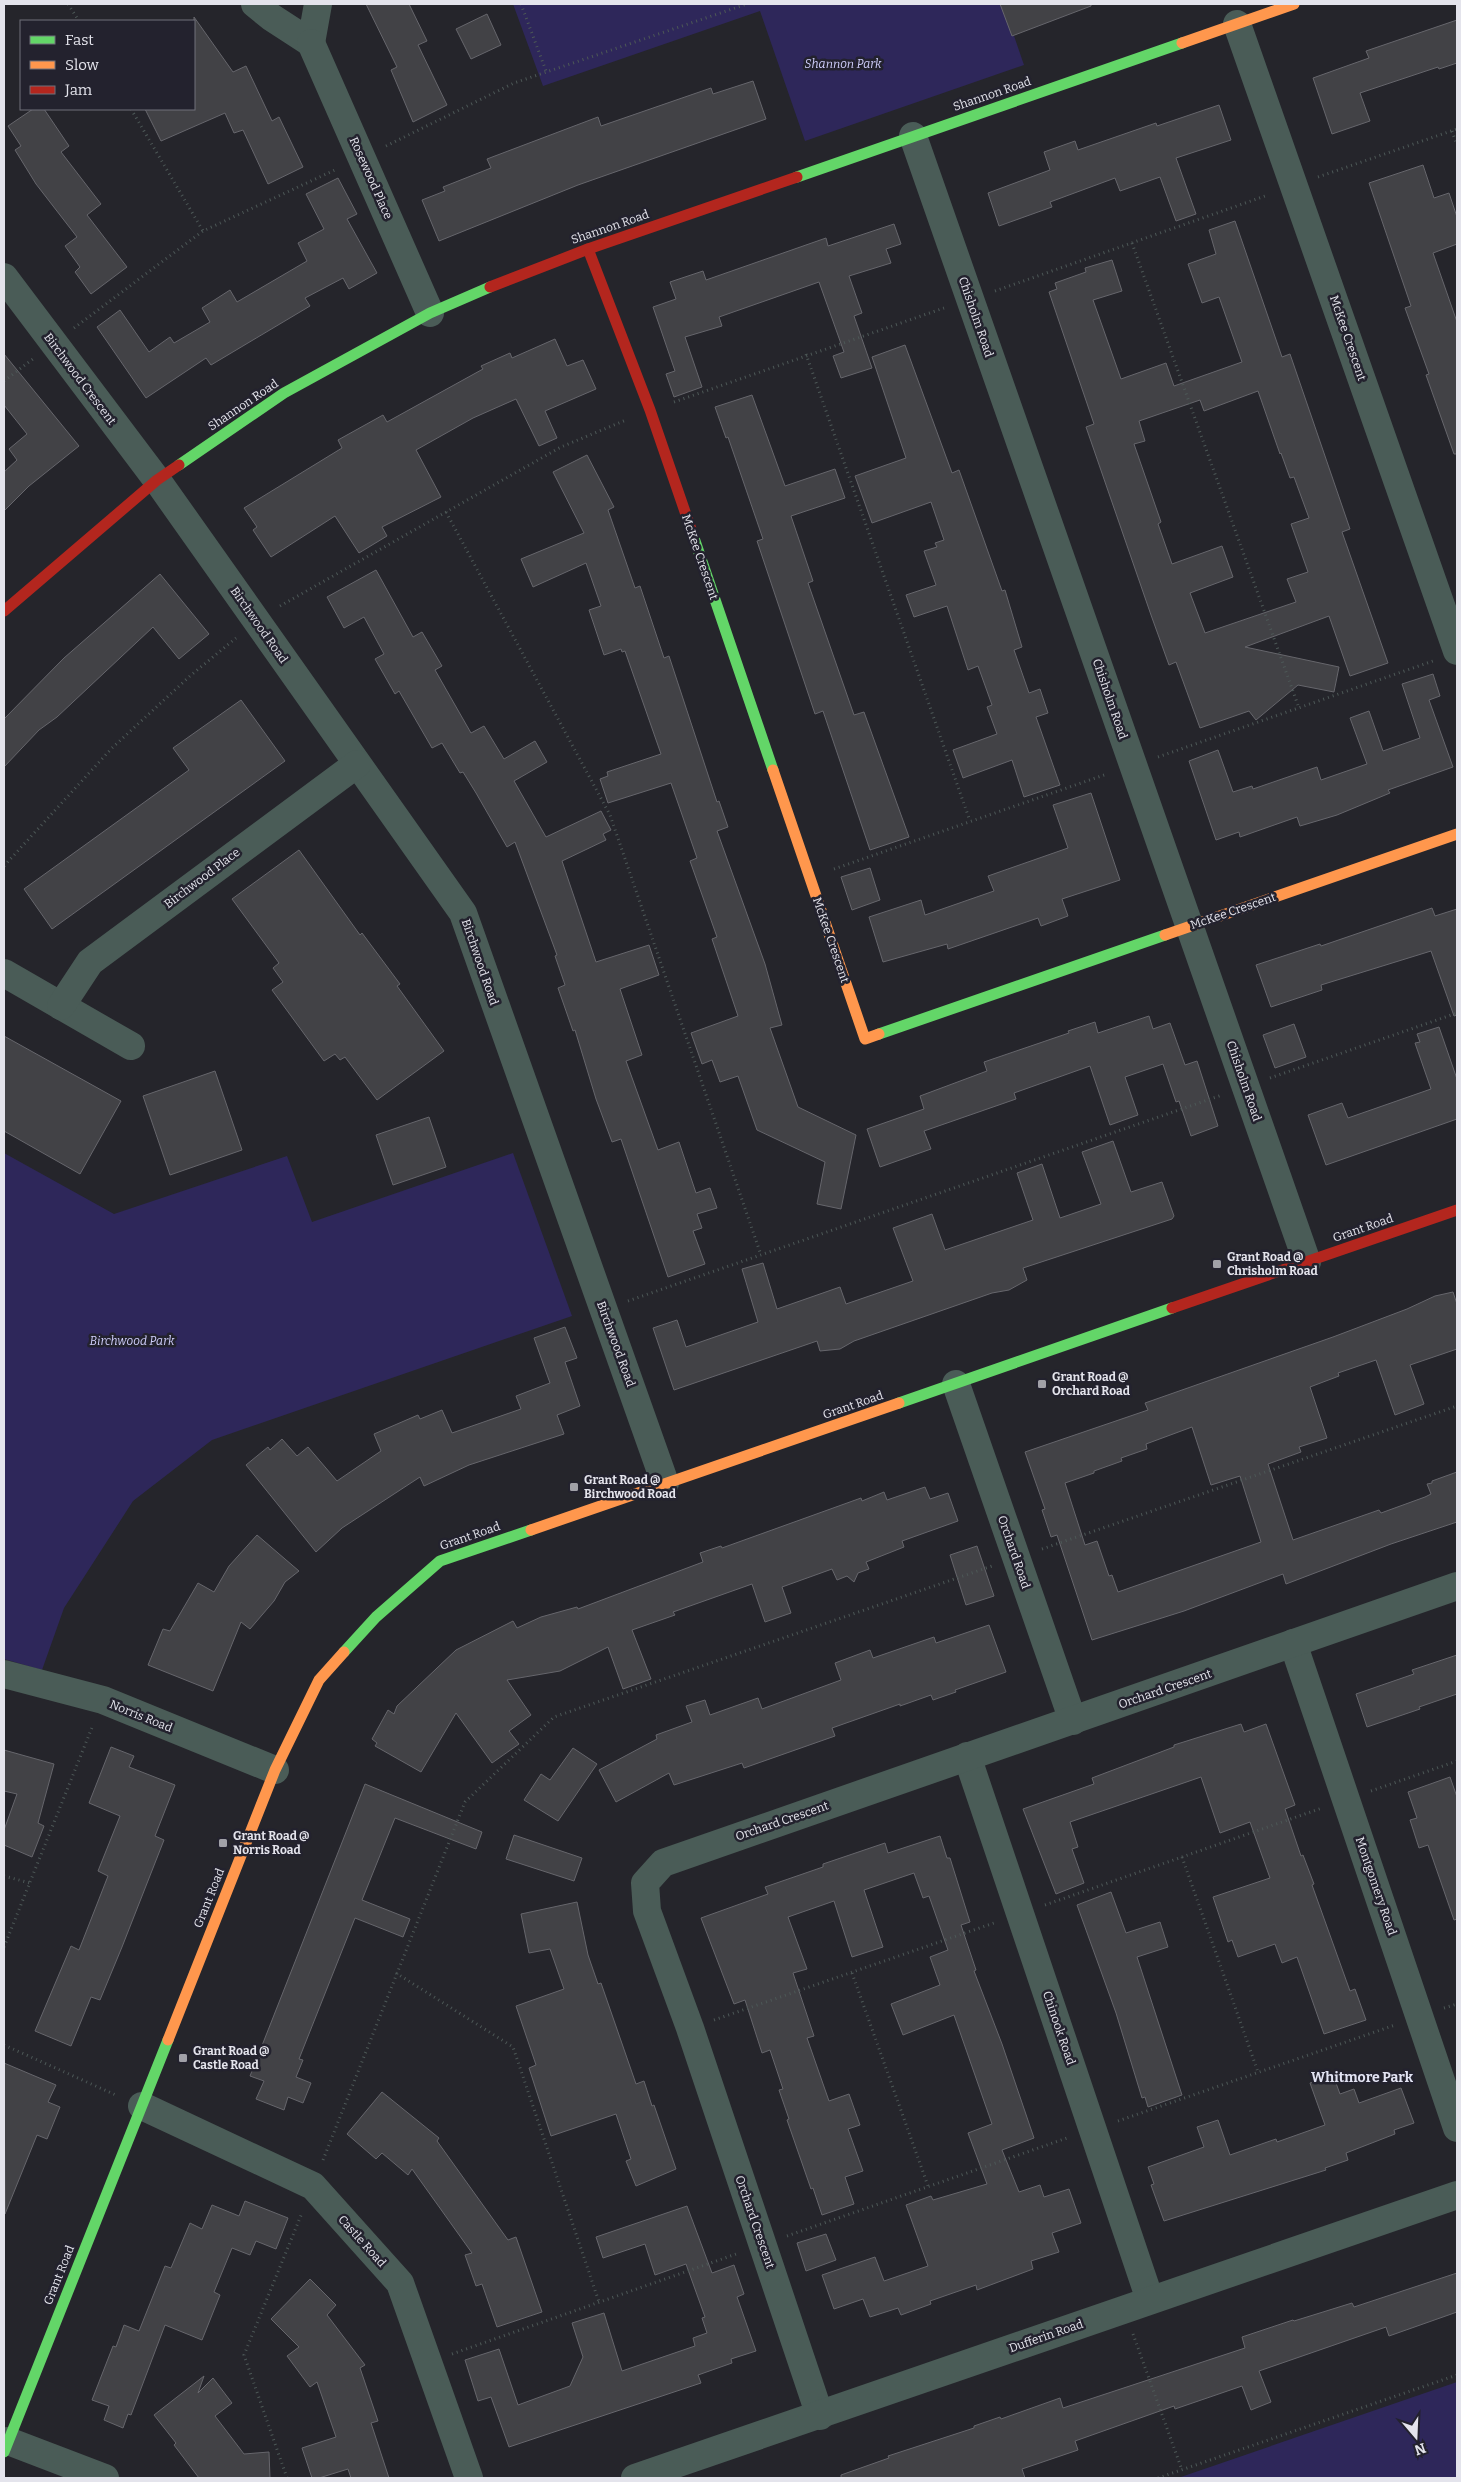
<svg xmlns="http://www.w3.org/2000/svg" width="1461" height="2482" viewBox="0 0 1461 2482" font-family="Bitter,serif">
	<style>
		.green { fill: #2e275a }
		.building { fill: #424246; stroke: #66666c; fill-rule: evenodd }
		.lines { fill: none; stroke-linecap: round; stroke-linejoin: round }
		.path { stroke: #4d5857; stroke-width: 3; stroke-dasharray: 1 4; stroke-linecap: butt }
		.street { stroke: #4a5c57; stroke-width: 28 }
		.fast { stroke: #63d668; stroke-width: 11 }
		.slow { stroke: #ff974d; stroke-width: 11 }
		.jam { stroke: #b3261e; stroke-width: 11 }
		.poi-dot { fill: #a1a1a8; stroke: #23222e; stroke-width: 2 }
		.labels { text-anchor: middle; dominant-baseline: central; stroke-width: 5; stroke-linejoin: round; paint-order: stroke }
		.park-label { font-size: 12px; font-style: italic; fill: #cfcefb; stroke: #23222e }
		.street-label { font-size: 12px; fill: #e4e4ec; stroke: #23222e }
		.poi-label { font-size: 12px; font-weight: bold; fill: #e4e4ec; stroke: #23222e; text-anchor: start }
		.neighbourhood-label { font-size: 14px; font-weight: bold; fill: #e2e3f3; stroke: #23222e }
	</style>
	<rect width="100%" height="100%" fill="#25252b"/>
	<g class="green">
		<polygon points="513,4 1003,4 1024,65 805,141 760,11 543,86"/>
		<polygon points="4,1153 114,1214 287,1156 312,1222 513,1153 572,1316 212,1440 133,1501 64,1608 42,1670 4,1659"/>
		<polygon points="1457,2382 1457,2478 1178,2478"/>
	</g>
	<g class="building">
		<polygon points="366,4 409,4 427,41 418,45 447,105 413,122 391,70 397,67"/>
		<polygon points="1000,4 1091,4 1091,6 1012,36"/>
		<polygon points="487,14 501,45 471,59 456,29"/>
		<polygon points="194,17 233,72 246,66 272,121 279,117 303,167 268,184 243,130 234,133 225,113 161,141 145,109 194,109"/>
		<polygon points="1457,20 1457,63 1439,69 1438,67 1360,93 1370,121 1332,134 1313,78 1369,58 1366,51"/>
		<polygon points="753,81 766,119 578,185 439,241 422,200 445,191 443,187 491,168 487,159 598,117 601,126 711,88 713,94"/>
		<polygon points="1219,105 1231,140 1176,158 1196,214 1176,221 1160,177 1120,191 1115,178 1050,202 1052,207 999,226 988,193 1050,170 1044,152 1075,141 1078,150 1156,123 1157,126"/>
		<polygon points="33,109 44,109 69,146 61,152 101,204 87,215 127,267 91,294 75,272 80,267 65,246 77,237 36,184 15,150 21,146 8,126"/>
		<polygon points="1423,165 1434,198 1449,193 1457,217 1457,244 1433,253 1457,322 1457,454 1454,454 1426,375 1429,374 1405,308 1411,306 1369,183"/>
		<polygon points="338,178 357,214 347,219 377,273 349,289 343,278 305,298 310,306 211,365 206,358 146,398 97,327 120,310 149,352 170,337 174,343 210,322 202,308 230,290 237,302 307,261 298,243 324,229 306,194"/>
		<path d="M1235,221L1282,357L1290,354L1350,529L1342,532L1388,663L1350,676L1329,616L1245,647L1339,667L1334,692L1298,685L1256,720L1249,711L1200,728L1176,662L1169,665L1151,615L1086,427L1094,424L1049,292L1057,289L1055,283L1086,272L1085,268L1112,260L1122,291L1093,300L1121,379L1166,363L1174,386L1242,362L1219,297L1202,303L1188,264L1216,254L1209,230ZM1258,391L1280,454L1281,453L1290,478L1294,477L1309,518L1291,524L1308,572L1287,579L1296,602L1205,633L1190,593L1233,577L1222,546L1172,564L1158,524L1161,522L1134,444L1145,441L1139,421L1200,400L1204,411Z"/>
		<polygon points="894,224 901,244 886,249 891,263 849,276 862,313 854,316 872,368 841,378 833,356 844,352 819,282 719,317 722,326 685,337 702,387 674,397 666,374 675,371 653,307 676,299 670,282 703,271 706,280 826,238 828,246"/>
		<polygon points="555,339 567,366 583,360 596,389 545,411 557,438 539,446 516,399 473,418 416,450 441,497 382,527 387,536 359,553 335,516 271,557 253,530 257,527 244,508 342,448 338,440 383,415 387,422 483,369 481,366 510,353 512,358"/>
		<polygon points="905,345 952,473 959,470 1002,591 1005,590 1022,647 1014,650 1029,693 1040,689 1048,713 1036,717 1060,785 1024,797 1012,760 963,778 953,750 997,734 987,707 992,705 978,666 968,670 947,606 914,617 906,595 936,585 924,551 937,547 935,543 944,540 931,502 872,523 855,476 906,458 872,357"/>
		<polygon points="4,354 79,446 29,486 4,511 4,472 17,460 9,449 27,434 4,405"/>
		<polygon points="752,395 785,486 835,469 845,498 791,516 813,581 808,583 854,715 864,712 909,837 870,850 823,711 815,714 757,541 763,539 728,437 726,438 715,407"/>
		<polygon points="587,455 614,507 608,510 635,588 640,586 664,658 669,656 717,802 719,801 728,827 717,831 765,964 782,1025 770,1028 798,1107 856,1135 841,1209 817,1204 825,1162 757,1130 738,1076 720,1082 712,1060 702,1064 691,1033 738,1016 712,939 717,937 690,861 697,858 671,783 608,803 600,779 608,776 607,772 661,754 625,651 622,652 621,649 604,655 589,610 601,606 586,563 533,587 521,559 584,533 553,472"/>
		<polygon points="376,570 413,637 422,632 442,666 435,670 471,733 484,726 504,759 535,741 547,762 514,781 546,837 601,811 611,830 603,834 606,840 562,861 596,962 649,945 659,975 620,989 642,1055 626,1061 658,1150 679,1142 696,1193 710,1188 717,1208 697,1214 702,1228 693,1231 705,1264 668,1277 621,1139 612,1142 596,1099 575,1030 573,1031 558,988 565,985 555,956 557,955 515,842 507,847 476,793 463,772 460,773 442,743 432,748 399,691 395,694 375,659 384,654 364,617 344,628 327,597"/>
		<polygon points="160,574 209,634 179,659 153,627 57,717 39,730 4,767 4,719 64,658"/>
		<polygon points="1433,674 1440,696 1429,700 1453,767 1388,790 1390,793 1337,815 1300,826 1297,817 1240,837 1239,832 1216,840 1189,761 1218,750 1233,792 1252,786 1253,789 1317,767 1321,780 1367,764 1350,718 1369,711 1383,751 1420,738 1402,684"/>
		<polygon points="241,700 285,761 52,929 24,889 189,770 173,748"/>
		<polygon points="1091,793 1120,880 1062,899 1068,916 1041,926 1038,918 948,949 947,944 883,962 869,917 921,900 925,915 994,891 988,876 1068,848 1053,805"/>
		<polygon points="299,850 360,935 362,933 400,984 397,986 444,1051 377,1100 345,1057 340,1060 335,1054 324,1061 272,990 283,982 273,968 279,963 232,899"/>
		<polygon points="870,868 880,900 852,910 841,877"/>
		<polygon points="1432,908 1435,916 1457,909 1457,1015 1454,1016 1431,951 1321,985 1322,990 1271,1007 1256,965 1320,944 1321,946"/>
		<polygon points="1149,1016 1153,1029 1170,1023 1185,1065 1197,1061 1218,1126 1191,1136 1179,1101 1176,1102 1163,1064 1125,1077 1138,1115 1110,1125 1090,1066 1014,1093 1016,1099 924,1131 931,1149 880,1167 867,1129 924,1109 920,1096 987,1071 984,1062 1069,1033 1068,1031 1095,1022 1098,1033"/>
		<polygon points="1294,1024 1306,1057 1275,1068 1263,1035"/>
		<polygon points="1439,1027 1457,1079 1457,1119 1326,1165 1308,1115 1342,1103 1348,1118 1431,1089 1415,1043 1420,1042 1417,1034"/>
		<polygon points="4,1036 121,1101 80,1174 4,1131"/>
		<polygon points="215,1071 242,1150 170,1175 143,1096"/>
		<polygon points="429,1117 446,1167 393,1185 376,1135"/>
		<polygon points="1113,1141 1131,1192 1162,1182 1174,1216 1172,1219 1023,1268 1027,1280 1009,1290 992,1293 854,1341 840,1349 820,1351 817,1341 674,1390 653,1328 677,1320 686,1347 758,1322 742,1269 763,1263 777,1309 840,1287 846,1304 913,1281 893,1228 932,1214 945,1250 1033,1220 1017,1173 1042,1164 1060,1218 1101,1204 1082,1152"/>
		<path d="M1453,1292L1457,1304V1349L1410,1365L1424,1404L1395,1415L1376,1360L1338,1373L1339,1376L1310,1387L1327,1438L1299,1447L1301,1452L1268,1464L1293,1540L1379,1510L1381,1513L1425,1497L1431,1494L1427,1484L1432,1483V1481L1457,1472V1522L1391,1544L1286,1584L1283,1574L1184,1611L1092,1640L1057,1535L1051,1537L1042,1510L1045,1509L1025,1452L1148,1410L1145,1403L1333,1337L1407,1309L1435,1296ZM1192,1427L1211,1485L1240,1476L1261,1542L1118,1592L1112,1575L1109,1576L1097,1541L1085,1545L1065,1483L1094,1473V1471L1122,1461L1121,1458L1147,1449L1146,1444Z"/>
		<polygon points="565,1327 577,1358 565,1362 580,1406 557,1415 564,1434 469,1465 424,1486 420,1477 342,1528 316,1552 246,1465 268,1447 270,1450 282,1439 297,1456 308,1447 337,1481 381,1451 374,1434 418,1415 420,1419 442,1410 452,1433 521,1409 516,1396 550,1383 534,1338"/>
		<polygon points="925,1487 930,1499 948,1493 958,1521 902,1541 904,1547 866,1562 869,1569 858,1573 854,1582 847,1576 837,1580 832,1569 782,1587 791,1613 765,1622 752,1584 673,1612 675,1615 632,1630 651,1679 623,1689 608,1647 560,1671 507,1680 531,1715 509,1731 519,1744 492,1763 456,1713 421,1772 375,1746 377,1743 372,1739 388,1710 394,1714 397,1706 456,1650 513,1621 517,1628 541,1617 577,1607 578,1609 703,1562 700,1553 721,1546 722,1548 861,1498 862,1501 884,1492 887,1500"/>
		<polygon points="257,1535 299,1571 285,1582 274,1601 250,1629 241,1622 213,1691 148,1665 163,1629 170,1631 198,1583 214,1592 229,1566"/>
		<polygon points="977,1546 994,1596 966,1605 950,1555"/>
		<polygon points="989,1625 1006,1672 955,1690 956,1692 933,1700 931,1695 900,1706 900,1704 832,1728 835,1736 744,1768 742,1763 674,1785 669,1773 616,1802 599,1770 657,1739 656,1735 692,1722 686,1706 705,1700 710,1715 758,1698 762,1709 841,1680 835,1663 870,1650 873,1658 934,1637 936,1643"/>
		<polygon points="1457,1655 1457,1694 1419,1707 1420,1709 1367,1727 1356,1694 1414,1674 1412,1670"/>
		<polygon points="1241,1724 1244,1732 1266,1724 1295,1805 1285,1809 1301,1856 1303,1855 1314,1884 1312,1885 1350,1991 1355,1989 1366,2020 1324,2034 1297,1957 1282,1963 1275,1944 1238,1957 1232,1940 1228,1942 1213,1897 1270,1878 1250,1822 1220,1833 1201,1777 1070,1822 1078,1847 1072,1849 1084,1883 1056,1894 1023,1809 1094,1784 1092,1778 1174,1747 1174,1745"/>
		<polygon points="111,1747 134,1756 129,1767 175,1785 155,1836 164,1840 122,1947 100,2000 91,1997 71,2046 35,2031 71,1946 79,1950 108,1876 98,1871 120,1816 89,1803"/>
		<polygon points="573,1748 597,1764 558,1821 524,1800 541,1774 550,1780"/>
		<polygon points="4,1750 54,1764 38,1823 44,1826 32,1857 4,1845 4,1830 17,1794 4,1791"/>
		<polygon points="1450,1777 1457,1797 1457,1919 1454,1920 1428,1845 1419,1848 1410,1820 1417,1818 1408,1792"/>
		<polygon points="365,1784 482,1832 476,1849 395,1818 362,1900 410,1919 403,1937 355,1918 299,2059 303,2060 296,2077 311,2083 303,2103 288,2097 284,2110 256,2099 264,2081 250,2076"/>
		<polygon points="514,1835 582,1858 574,1881 506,1859"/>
		<polygon points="940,1836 947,1858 950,1858 970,1922 961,1925 976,1970 974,1971 1002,2044 1034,2138 1002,2150 1019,2192 1040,2185 1044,2197 1069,2189 1081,2223 1052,2233 1059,2252 1031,2261 1033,2269 977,2290 976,2285 930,2301 931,2304 901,2315 898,2308 870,2317 863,2299 834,2309 822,2275 875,2257 884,2281 928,2266 906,2205 931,2196 933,2200 987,2184 968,2133 992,2124 954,2015 903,2035 891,2004 940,1985 930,1957 948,1950 929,1896 923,1898 914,1873 864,1890 883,1947 852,1957 834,1901 788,1917 807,1969 793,1973 814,2036 807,2038 829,2101 849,2094 860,2125 848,2129 863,2171 845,2177 854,2204 822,2215 813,2188 811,2189 787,2120 789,2119 779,2090 783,2089 770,2050 762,2053 745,2000 734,2004 701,1918 768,1894 765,1887 823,1867 823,1864 885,1843 888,1853"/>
		<polygon points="1111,1892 1126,1933 1160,1922 1168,1947 1137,1957 1182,2095 1148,2107 1145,2097 1142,2098 1116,2013 1077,1905"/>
		<polygon points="577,1902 588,1955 598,1984 601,1983 636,2084 644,2081 652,2106 654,2105 676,2169 636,2186 626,2161 631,2159 616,2114 551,2136 529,2068 536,2065 516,2006 564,1989 550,1949 529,1953 521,1914"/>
		<polygon points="4,2063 56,2085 48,2102 60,2107 47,2139 37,2135 5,2214"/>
		<polygon points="1333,2075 1340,2094 1354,2089 1359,2103 1401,2088 1414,2123 1394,2130 1395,2134 1346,2153 1348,2160 1325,2168 1326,2170 1164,2221 1151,2185 1154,2184 1148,2167 1204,2147 1197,2127 1218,2120 1230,2155 1276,2139 1277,2142 1325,2125 1310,2083"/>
		<polygon points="382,2092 439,2138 437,2141 508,2240 516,2237 542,2312 497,2327 482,2284 476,2286 465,2255 472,2253 412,2169 408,2175 382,2153 376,2159 347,2134"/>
		<polygon points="245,2201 288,2218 276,2249 256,2241 250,2255 232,2248 214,2292 220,2295 202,2340 165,2325 131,2415 128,2414 123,2428 104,2420 109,2406 92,2400 113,2346 116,2347 124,2325 139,2331 165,2266 171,2268 190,2223 202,2229 212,2205 239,2216"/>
		<polygon points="687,2206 712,2273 734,2265 744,2294 737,2297 756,2351 731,2359 732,2363 698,2375 701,2383 509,2447 491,2397 478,2401 465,2360 499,2349 518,2405 570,2386 583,2357 572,2323 604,2313 622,2371 695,2346 693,2338 707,2333 702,2318 705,2317 686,2264 655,2275 645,2244 603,2258 596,2237"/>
		<polygon points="826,2234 836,2260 806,2271 797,2243"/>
		<polygon points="1457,2273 1457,2312 1389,2336 1386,2327 1259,2371 1271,2402 1251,2410 1242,2386 1175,2409 1174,2406 1075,2441 1078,2450 1022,2469 1025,2478 841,2478 841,2475 889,2458 888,2456 974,2428 974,2426 1000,2417 1001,2419 1060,2398 1063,2408 1245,2348 1242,2337 1293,2320 1294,2321 1352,2303 1354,2307"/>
		<polygon points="310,2279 336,2305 327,2315 365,2365 360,2368 378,2421 371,2423 389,2478 351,2478 348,2469 319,2478 312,2478 302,2448 336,2437 317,2382 310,2387 287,2356 299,2347 271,2319"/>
		<polygon points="204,2376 198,2393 213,2378 232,2403 215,2416 244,2454 269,2452 270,2478 199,2478 174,2445 176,2443 154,2415"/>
	</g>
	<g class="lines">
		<g class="path">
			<polyline points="68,4 79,21"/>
			<polyline points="521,4 546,71"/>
			<polyline points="131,109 203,231"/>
			<polyline points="1452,131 1457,145"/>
			<polyline points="386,146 514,83 747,4"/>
			<polyline points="1318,177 1457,129"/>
			<polyline points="1132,243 1299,708"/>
			<polyline points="995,291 1268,195"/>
			<polyline points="74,328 203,231 337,169"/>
			<polyline points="806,354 970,821"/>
			<polyline points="4,381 33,359"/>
			<polyline points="674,402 944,308"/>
			<polyline points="446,512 610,815 761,1255"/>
			<polyline points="280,606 561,447 626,420"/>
			<polyline points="1158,757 1433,661"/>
			<polyline points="4,866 112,748 190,676 236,638"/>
			<polyline points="834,869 1107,774"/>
			<polyline points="1270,1078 1457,1013"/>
			<polyline points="628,1301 1222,1095"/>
			<polyline points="1042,1549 1457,1406"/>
			<polyline points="1371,1791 1457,1761"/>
			<polyline points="1182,1857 1258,2072"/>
			<polyline points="4,1876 30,1883"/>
			<polyline points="1045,1905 1322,1808"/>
			<polyline points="4,1947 93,1725"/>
			<polyline points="396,1973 513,2047 599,2302"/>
			<polyline points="852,1973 928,2186"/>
			<polyline points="1444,2008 1457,2004"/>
			<polyline points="714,2020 994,1923"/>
			<polyline points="4,2045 118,2096"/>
			<polyline points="1118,2121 1395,2025"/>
			<polyline points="323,2160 465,1802 554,1717 992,1566"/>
			<polyline points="787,2236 1067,2138"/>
			<polyline points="1133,2334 1182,2470"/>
			<polyline points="452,2354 739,2253"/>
			<polyline points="287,2478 244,2355 302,2213"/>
			<polyline points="1158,2478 1457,2375"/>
		</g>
		<g class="street">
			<polyline points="255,4 271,17 311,43 318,4"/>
			<polyline points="1237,24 1457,651"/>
			<polyline points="311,43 430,313"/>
			<polyline points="913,136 1307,1262"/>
			<polyline points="4,277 157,480 463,913 665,1483"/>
			<polyline points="4,973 131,1046"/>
			<polyline points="61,1006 90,962 357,764"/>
			<polyline points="956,1384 1073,1721"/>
			<polyline points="1293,1643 1457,2128"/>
			<polyline points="4,1674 103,1700 275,1770"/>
			<polyline points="967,1756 1150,2300"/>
			<polyline points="142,2106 313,2186 400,2283 469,2478"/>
			<polyline points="820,2416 690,2028 647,1911 645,1883 663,1863 1457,1586"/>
			<polyline points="8,2441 105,2478"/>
			<polyline points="635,2478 1457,2195"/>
		</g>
		<g class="fast">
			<polyline points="797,177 1182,43"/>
			<polyline points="179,465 284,393 430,313 490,287"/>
			<polyline points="692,532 773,770"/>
			<polyline points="879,1034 1165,935"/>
			<polyline points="899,1403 1172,1308"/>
			<polyline points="344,1652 376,1617 440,1561 531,1530"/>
			<polyline points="4,2452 168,2040"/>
		</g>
		<g class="slow">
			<polyline points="1182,43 1294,4"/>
			<polyline points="773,770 865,1039 879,1034"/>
			<polyline points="1165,935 1457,834"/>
			<polyline points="531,1530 899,1403"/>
			<polyline points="168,2040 275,1770 319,1680 344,1652"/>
		</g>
		<g class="jam">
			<polyline points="588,249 650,410 692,532"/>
			<polyline points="490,287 588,249 797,177"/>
			<polyline points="4,611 157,480 179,465"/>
			<polyline points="1172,1308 1457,1210"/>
		</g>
	</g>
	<g class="poi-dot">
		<rect x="1212" y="1259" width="10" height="10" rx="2.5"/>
		<rect x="1037" y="1379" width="10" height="10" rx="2.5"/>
		<rect x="569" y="1482" width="10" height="10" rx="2.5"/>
		<rect x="218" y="1838" width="10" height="10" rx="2.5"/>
		<rect x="178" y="2053" width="10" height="10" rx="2.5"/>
	</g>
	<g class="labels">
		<g class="park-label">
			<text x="843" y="64">Shannon Park</text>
			<text x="132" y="1341">Birchwood Park</text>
		</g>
		<g class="street-label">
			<text transform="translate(992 94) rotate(-19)">Shannon Road</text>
			<text transform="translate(371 178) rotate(66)">Rosewood Place</text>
			<text transform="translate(610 227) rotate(-19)">Shannon Road</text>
			<text transform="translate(976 317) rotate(71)">Chisholm Road</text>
			<text transform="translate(1348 338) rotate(71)">McKee Crescent</text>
			<text transform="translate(80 379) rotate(53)">Birchwood Crescent</text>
			<text transform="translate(243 405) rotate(-34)">Shannon Road</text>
			<text transform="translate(700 557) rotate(71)">McKee Crescent</text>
			<text transform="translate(259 625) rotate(55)">Birchwood Road</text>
			<text transform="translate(1110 699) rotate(71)">Chisholm Road</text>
			<text transform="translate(202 878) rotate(-37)">Birchwood Place</text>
			<text transform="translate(1233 911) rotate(-19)">McKee Crescent</text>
			<text transform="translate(831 940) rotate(71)">McKee Crescent</text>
			<text transform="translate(480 962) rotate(71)">Birchwood Road</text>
			<text transform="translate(1244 1081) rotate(71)">Chisholm Road</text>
			<text transform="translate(1363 1228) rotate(-19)">Grant Road</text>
			<text transform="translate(616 1344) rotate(70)">Birchwood Road</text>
			<text transform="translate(853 1405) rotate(-19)">Grant Road</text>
			<text transform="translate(470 1536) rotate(-19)">Grant Road</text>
			<text transform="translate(1014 1552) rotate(71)">Orchard Road</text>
			<text transform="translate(1165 1689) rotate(-19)">Orchard Crescent</text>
			<text transform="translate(141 1716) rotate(22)">Norris Road</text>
			<text transform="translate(782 1821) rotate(-19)">Orchard Crescent</text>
			<text transform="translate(1376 1886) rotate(71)">Montgomery Road</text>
			<text transform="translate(209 1898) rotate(-68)">Grant Road</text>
			<text transform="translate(1059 2028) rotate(71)">Chinook Road</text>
			<text transform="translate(755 2222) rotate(71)">Orchard Crescent</text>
			<text transform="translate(362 2241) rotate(48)">Castle Road</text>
			<text transform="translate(59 2275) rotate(-68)">Grant Road</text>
			<text transform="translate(1046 2336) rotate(-19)">Dufferin Road</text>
		</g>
		<g class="poi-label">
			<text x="1227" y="1257">Grant Road @<tspan x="1227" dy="14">Chrisholm Road</tspan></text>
			<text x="1052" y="1377">Grant Road @<tspan x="1052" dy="14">Orchard Road</tspan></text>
			<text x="584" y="1480">Grant Road @<tspan x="584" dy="14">Birchwood Road</tspan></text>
			<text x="233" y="1836">Grant Road @<tspan x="233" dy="14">Norris Road</tspan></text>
			<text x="193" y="2051">Grant Road @<tspan x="193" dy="14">Castle Road</tspan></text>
		</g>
		<g class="neighbourhood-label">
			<text x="1362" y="2077">Whitmore Park</text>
		</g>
	</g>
	<rect width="1461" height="2482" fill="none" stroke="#e4e4ec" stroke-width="10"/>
	<rect x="20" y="20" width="175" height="90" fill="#23222e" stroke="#70707a"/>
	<rect x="30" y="36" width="25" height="8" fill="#63d668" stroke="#70707a"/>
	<text x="65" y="45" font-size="15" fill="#e4e4ec">Fast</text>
	<rect x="30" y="61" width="25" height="8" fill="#ff974d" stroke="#70707a"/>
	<text x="65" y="70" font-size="15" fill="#e4e4ec">Slow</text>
	<rect x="30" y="86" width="25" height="8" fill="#b3261e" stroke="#70707a"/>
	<text x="65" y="95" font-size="15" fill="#e4e4ec">Jam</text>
	<g transform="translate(1416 2437) rotate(161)" stroke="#23222e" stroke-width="4" paint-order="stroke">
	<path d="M0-4L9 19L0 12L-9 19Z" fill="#e4e4ec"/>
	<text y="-8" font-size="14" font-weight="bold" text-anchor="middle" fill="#e4e4ec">N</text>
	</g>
</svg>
